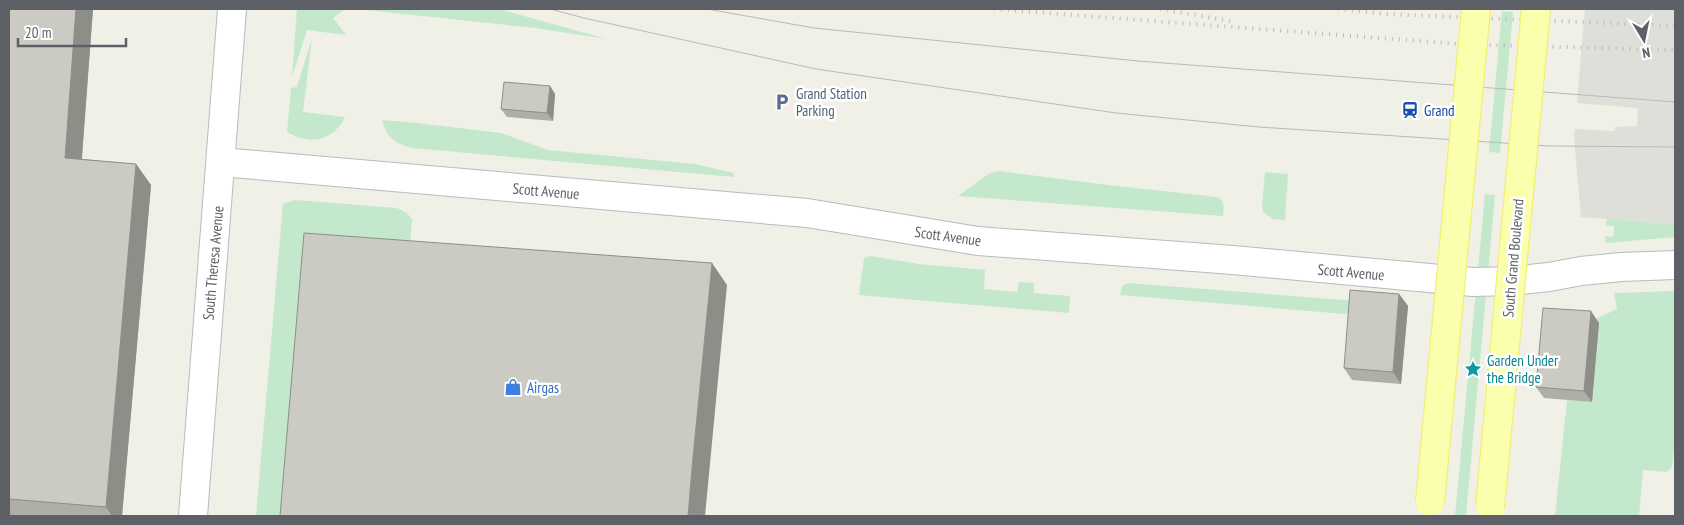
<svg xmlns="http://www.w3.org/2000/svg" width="1684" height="525" viewBox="0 0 1684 525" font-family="'PT Sans Narrow',sans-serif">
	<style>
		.industrial { fill: #dfdfd9 }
		.green { fill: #c4e8cc }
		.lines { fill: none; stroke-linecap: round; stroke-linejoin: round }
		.street-casing { stroke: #b9bac0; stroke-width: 30 }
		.street { stroke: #fff; stroke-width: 28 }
		.tram { stroke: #b9b9ba; stroke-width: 1 }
		.rail { stroke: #b9b9ba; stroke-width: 4; stroke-dasharray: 1 6; stroke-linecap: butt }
		.primary-bridge-casing { stroke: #f3ed5d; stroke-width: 30; stroke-linecap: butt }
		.primary-bridge { stroke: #f9ffad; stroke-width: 28 }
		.wall { fill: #afafa8 }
		.shaded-wall { fill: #8e8e88 }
		.building { fill: #cbcbc3; stroke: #8e8e88 }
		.labels { text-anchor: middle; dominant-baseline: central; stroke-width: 5; stroke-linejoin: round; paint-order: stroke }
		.service-label { font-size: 15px; fill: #4e5e75; stroke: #fff; text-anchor: start }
		.transit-label { font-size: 15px; fill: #164399; stroke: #fff; text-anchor: start }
		.street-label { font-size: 15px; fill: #5e6067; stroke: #fff }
		.culture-label { font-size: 15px; fill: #0d838f; stroke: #fff; text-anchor: start }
		.shop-label { font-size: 15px; fill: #366cbe; stroke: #fff; text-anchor: start }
	</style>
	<rect width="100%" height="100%" fill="#f0f0e7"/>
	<polygon class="industrial" points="1585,9 1675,9 1675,224 1581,217 1574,137 1575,129 1615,131 1615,127 1637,126 1638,108 1577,103"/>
	<g class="green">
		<polygon points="297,9 345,9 333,18 346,35 307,30 292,77"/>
		<polygon points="356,9 499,9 607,39 535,28"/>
		<polygon points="1502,11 1513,12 1500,153 1489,152"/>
		<path d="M312,38L303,112L345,117C333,142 310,145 287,132L291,88L297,87Z"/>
		<path d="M382,120L408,122L501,133L548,150L695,164L734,173V177L412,148C394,143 388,139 382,120Z"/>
		<path d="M999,171L1108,185L1217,197C1225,201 1224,207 1223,216L958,196L990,173Z"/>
		<polygon points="1265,172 1288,174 1285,220 1273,219 1263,212 1262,204"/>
		<polygon points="1485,194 1495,195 1466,516 1455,516"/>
		<polygon points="295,200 397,208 407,213 412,219 409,261 297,516 256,516 283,204"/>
		<polygon points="1607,219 1675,224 1675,237 1606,243 1605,236 1613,237 1614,226 1606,225"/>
		<polygon points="870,256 919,264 985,270 984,289 1017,292 1019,282 1034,283 1034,293 1070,296 1069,313 859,295 864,258"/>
		<polygon points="1128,283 1344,300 1358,302 1357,315 1120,295 1122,286"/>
		<polygon points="1675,291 1675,441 1672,467 1667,472 1643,470 1639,516 1555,516 1567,400 1592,402 1599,323 1589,322 1617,309 1614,293"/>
	</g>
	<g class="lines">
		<g class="street-casing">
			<g id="street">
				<polyline points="221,162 807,213 978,241 1233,260 1473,282 1512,281 1549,277 1581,271 1621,267 1675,265"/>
				<polyline points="193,516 232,9"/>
			</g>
		</g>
		<use href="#street" class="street"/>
		<g class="tram">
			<polyline points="550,9 584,18 816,69 1116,113 1259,127 1549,146 1675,147"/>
			<polyline points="707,9 814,28 1138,61 1675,102"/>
		</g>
		<g class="rail">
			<polyline points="994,9 1459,44 1675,50"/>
			<polyline points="1160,9 1231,21"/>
			<polyline points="1338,9 1386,14 1675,26"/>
		</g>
		<g class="primary-bridge-casing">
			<g id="primary-bridge">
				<polyline points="1430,502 1476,9"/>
				<polyline points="1490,507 1536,9"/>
			</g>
		</g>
		<use href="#primary-bridge" class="primary-bridge"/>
	</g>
	<g class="wall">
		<polygon points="9,9 93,9 82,159 136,164 151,185 122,516 9,516"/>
		<polygon points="550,86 555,94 553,121 507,117 501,109"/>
		<polygon points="1399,294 1408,306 1401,384 1352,380 1344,368"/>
		<polygon points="1599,323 1592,402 1544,398 1536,387"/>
	</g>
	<g class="shaded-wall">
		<polygon points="76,9 93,9 80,180 65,158"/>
		<polygon points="550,86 555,94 553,121 547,113"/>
		<polygon points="136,164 151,185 122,516 112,516 106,507"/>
		<polygon points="712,263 727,285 705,516 688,516 692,468"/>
		<polygon points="1399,294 1408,306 1401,384 1393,372"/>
		<polygon points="1591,311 1599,323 1592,402 1584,391"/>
	</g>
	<g class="building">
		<polygon points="9,9 76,9 65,158 136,164 106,507 9,499"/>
		<polygon points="504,82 550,86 547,113 501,109"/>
		<polygon points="304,233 712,263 692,468 688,516 280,516"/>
		<polygon points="1350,290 1399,294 1393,372 1344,368"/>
		<polygon points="1543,308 1591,311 1584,391 1536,387"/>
	</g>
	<defs>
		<g id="parking-bare" transform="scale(1.35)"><path d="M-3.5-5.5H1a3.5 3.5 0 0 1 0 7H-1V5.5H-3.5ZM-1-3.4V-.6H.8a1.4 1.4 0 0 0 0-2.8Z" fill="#5c6f8a" stroke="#fff" stroke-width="2.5" paint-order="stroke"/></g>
		<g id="station-bare" transform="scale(1.35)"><path d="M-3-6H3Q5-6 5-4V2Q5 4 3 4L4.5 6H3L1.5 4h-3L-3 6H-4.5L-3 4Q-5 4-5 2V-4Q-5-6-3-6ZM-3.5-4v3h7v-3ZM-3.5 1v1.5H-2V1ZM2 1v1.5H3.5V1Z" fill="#1a4fb4" stroke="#fff" stroke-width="2.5" paint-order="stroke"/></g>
		<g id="sight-bare" transform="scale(1.35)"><path d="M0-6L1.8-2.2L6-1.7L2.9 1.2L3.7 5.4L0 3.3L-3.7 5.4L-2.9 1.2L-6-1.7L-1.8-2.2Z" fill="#0f9aa8" stroke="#fff" stroke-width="2.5" paint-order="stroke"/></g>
		<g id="shop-bare" transform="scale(1.35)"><path d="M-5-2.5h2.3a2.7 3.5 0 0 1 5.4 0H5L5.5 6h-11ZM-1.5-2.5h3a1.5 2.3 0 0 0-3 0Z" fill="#3f7fe0" stroke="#fff" stroke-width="2.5" paint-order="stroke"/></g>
	</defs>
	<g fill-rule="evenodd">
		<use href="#parking-bare" x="782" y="102"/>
		<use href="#station-bare" x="1410" y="110"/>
		<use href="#sight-bare" x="1473" y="369"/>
		<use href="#shop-bare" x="513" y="387"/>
	</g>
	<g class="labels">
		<g class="service-label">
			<text x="796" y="93">Grand Station<tspan x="796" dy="17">Parking</tspan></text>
		</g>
		<g class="transit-label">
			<text x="1424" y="110">Grand</text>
		</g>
		<g class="street-label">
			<text transform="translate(546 191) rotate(5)">Scott Avenue</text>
			<text transform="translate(948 236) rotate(8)">Scott Avenue</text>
			<text transform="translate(1513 258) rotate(-85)">South Grand Boulevard</text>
			<text transform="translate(213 263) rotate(-85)">South Theresa Avenue</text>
			<text transform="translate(1351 272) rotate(5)">Scott Avenue</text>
		</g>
		<g class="culture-label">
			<text x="1487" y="360">Garden Under<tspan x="1487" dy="17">the Bridge</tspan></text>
		</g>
		<g class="shop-label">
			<text x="527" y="387">Airgas</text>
		</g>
	</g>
	<rect width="1684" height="525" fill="none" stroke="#5e6067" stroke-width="20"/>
	<g transform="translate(1644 40) rotate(170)" stroke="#ffffff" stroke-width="4" paint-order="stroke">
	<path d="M0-4L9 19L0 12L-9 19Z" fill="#5e6067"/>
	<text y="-8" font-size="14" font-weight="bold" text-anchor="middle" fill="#5e6067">N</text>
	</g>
	<path d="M18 38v8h108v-8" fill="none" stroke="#5e6067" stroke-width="2.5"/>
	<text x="25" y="38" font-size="15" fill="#5e6067" stroke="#ffffff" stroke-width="4" paint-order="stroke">20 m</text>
</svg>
